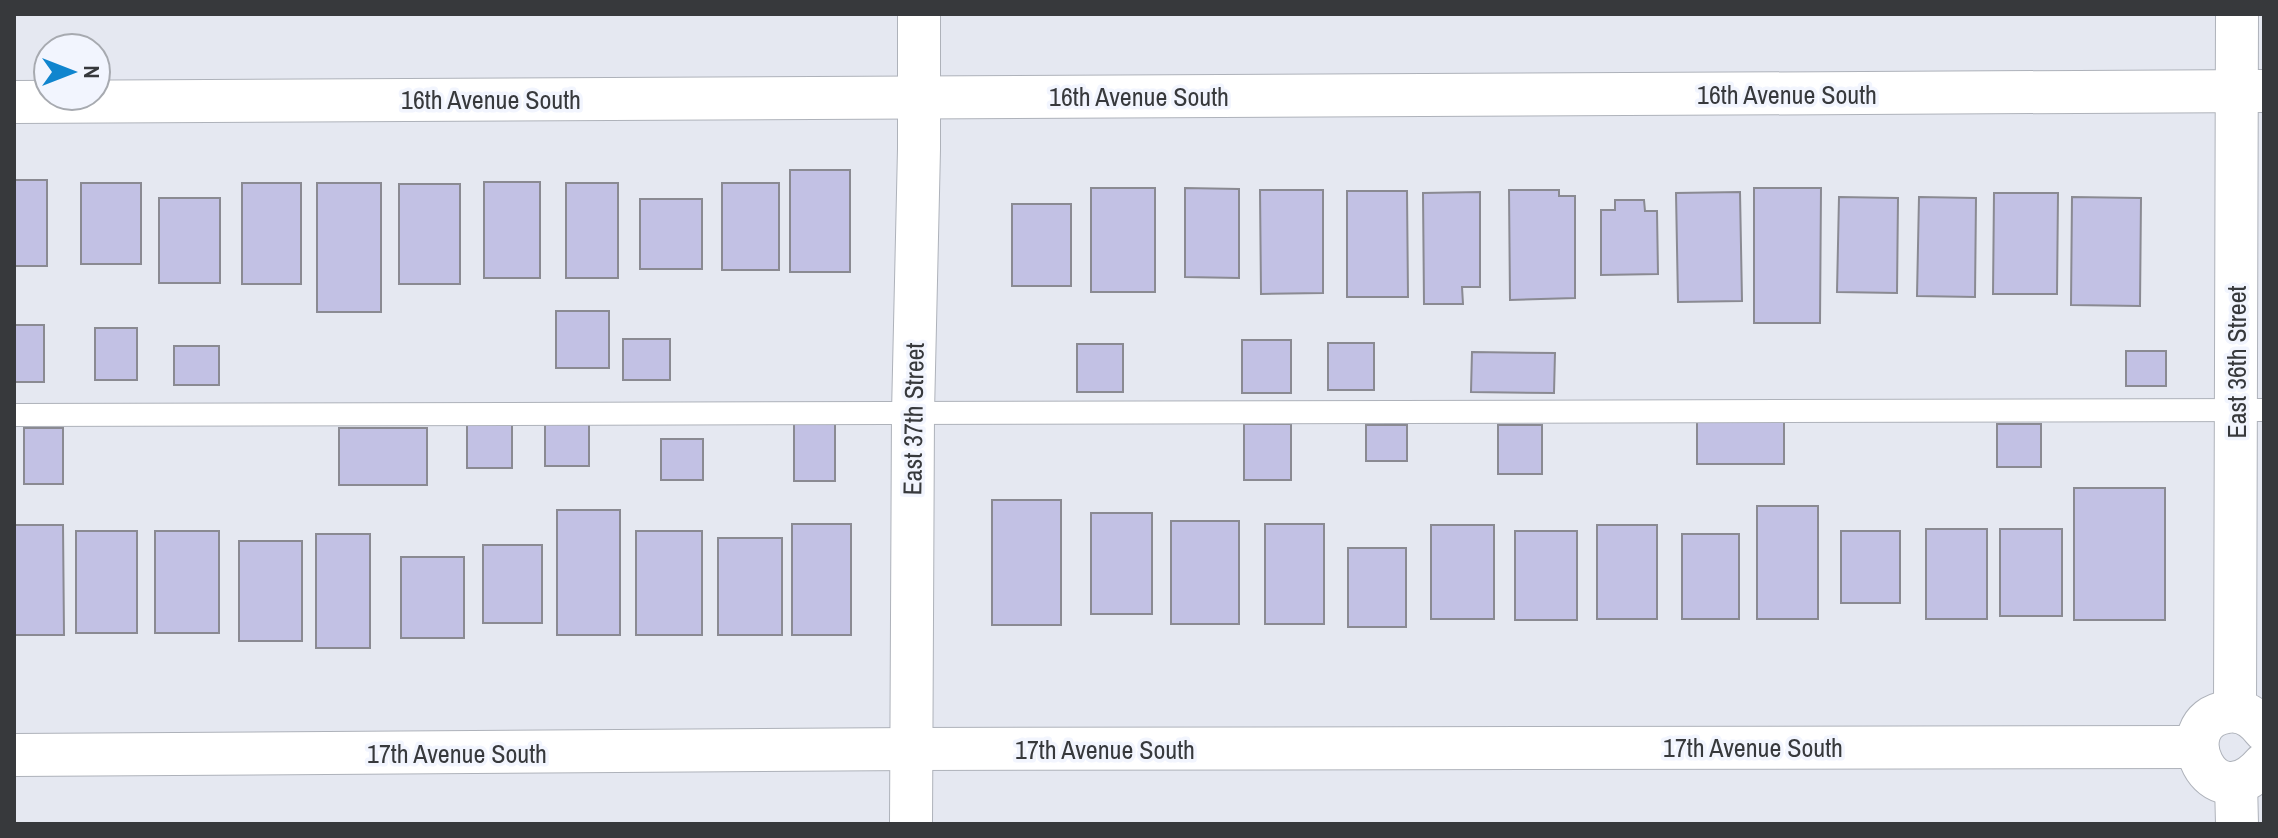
<svg xmlns="http://www.w3.org/2000/svg" width="2278" height="838" viewBox="0 0 2278 838" font-family="'Archivo Narrow',sans-serif">
	<style>
		.building { fill: #c2c1e4; stroke: #8a8a92; stroke-width: 2 }
		.lines { fill: none; stroke-linecap: round; stroke-linejoin: round }
		.lane-casing { stroke: #aeb2ba; stroke-width: 24 }
		.street-casing { stroke: #aeb2ba; stroke-width: 44 }
		.lane { stroke: #fff; stroke-width: 22 }
		.street { stroke: #fff; stroke-width: 42 }
		.labels { text-anchor: middle; dominant-baseline: central; stroke-width: 7; stroke-linejoin: round; paint-order: stroke }
		.street-label { font-size: 26px; fill: #37393c; stroke: #f2f5fe }
	</style>
	<rect width="100%" height="100%" fill="#e5e8f1"/>
	<g class="building">
		<rect x="790" y="170" width="60" height="102"/>
		<rect x="14" y="180" width="33" height="86"/>
		<rect x="484" y="182" width="56" height="96"/>
		<rect x="81" y="183" width="60" height="81"/>
		<rect x="242" y="183" width="59" height="101"/>
		<rect x="317" y="183" width="64" height="129"/>
		<rect x="566" y="183" width="52" height="95"/>
		<rect x="722" y="183" width="57" height="87"/>
		<rect x="399" y="184" width="61" height="100"/>
		<rect x="1091" y="188" width="64" height="104"/>
		<polygon points="1185,188 1239,189 1239,278 1185,277"/>
		<polygon points="1754,188 1821,188 1820,323 1754,323"/>
		<polygon points="1260,190 1323,190 1323,293 1261,294"/>
		<polygon points="1509,190 1559,190 1559,196 1575,196 1575,298 1510,300"/>
		<polygon points="1347,191 1407,191 1408,297 1347,297"/>
		<polygon points="1480,192 1480,287 1462,287 1463,304 1424,304 1423,193"/>
		<polygon points="1740,192 1742,301 1678,302 1676,193"/>
		<polygon points="1994,193 2058,193 2057,294 1993,294"/>
		<polygon points="1839,197 1898,198 1897,293 1837,292"/>
		<polygon points="1919,197 1976,198 1975,297 1917,296"/>
		<polygon points="2072,197 2141,198 2140,306 2071,305"/>
		<rect x="159" y="198" width="61" height="85"/>
		<rect x="640" y="199" width="62" height="70"/>
		<polygon points="1615,200 1644,200 1645,211 1657,211 1658,274 1601,275 1601,210 1615,210"/>
		<rect x="1012" y="204" width="59" height="82"/>
		<rect x="556" y="311" width="53" height="57"/>
		<rect x="14" y="325" width="30" height="57"/>
		<rect x="95" y="328" width="42" height="52"/>
		<rect x="623" y="339" width="47" height="41"/>
		<rect x="1242" y="340" width="49" height="53"/>
		<rect x="1328" y="343" width="46" height="47"/>
		<rect x="1077" y="344" width="46" height="48"/>
		<rect x="174" y="346" width="45" height="39"/>
		<rect x="2126" y="351" width="40" height="35"/>
		<polygon points="1472,352 1555,353 1554,393 1471,392"/>
		<rect x="545" y="419" width="44" height="47"/>
		<rect x="1697" y="421" width="87" height="43"/>
		<rect x="467" y="422" width="45" height="46"/>
		<rect x="794" y="424" width="41" height="57"/>
		<rect x="1244" y="424" width="47" height="56"/>
		<rect x="1997" y="424" width="44" height="43"/>
		<rect x="1366" y="425" width="41" height="36"/>
		<rect x="1498" y="425" width="44" height="49"/>
		<rect x="24" y="428" width="39" height="56"/>
		<rect x="339" y="428" width="88" height="57"/>
		<rect x="661" y="439" width="42" height="41"/>
		<rect x="2074" y="488" width="91" height="132"/>
		<rect x="992" y="500" width="69" height="125"/>
		<rect x="1757" y="506" width="61" height="113"/>
		<rect x="557" y="510" width="63" height="125"/>
		<rect x="1091" y="513" width="61" height="101"/>
		<rect x="1171" y="521" width="68" height="103"/>
		<rect x="792" y="524" width="59" height="111"/>
		<rect x="1265" y="524" width="59" height="100"/>
		<polygon points="14,525 63,525 64,635 14,635"/>
		<rect x="1431" y="525" width="63" height="94"/>
		<rect x="1597" y="525" width="60" height="94"/>
		<rect x="1926" y="529" width="61" height="90"/>
		<rect x="2000" y="529" width="62" height="87"/>
		<rect x="76" y="531" width="61" height="102"/>
		<rect x="155" y="531" width="64" height="102"/>
		<rect x="636" y="531" width="66" height="104"/>
		<rect x="1515" y="531" width="62" height="89"/>
		<rect x="1841" y="531" width="59" height="72"/>
		<rect x="316" y="534" width="54" height="114"/>
		<rect x="1682" y="534" width="57" height="85"/>
		<rect x="718" y="538" width="64" height="97"/>
		<rect x="239" y="541" width="63" height="100"/>
		<rect x="483" y="545" width="59" height="78"/>
		<rect x="1348" y="548" width="58" height="79"/>
		<rect x="401" y="557" width="63" height="81"/>
	</g>
	<g class="lines">
		<g class="lane-casing">
			<polyline id="lane" points="14,415 2264,410"/>
		</g>
		<g class="street-casing">
			<g id="street">
				<polyline points="14,102 2264,91"/>
				<polyline points="2235,711 2237,14"/>
				<path d="M2264,730C2255,718 2243,709 2227,712C2166,721 2211,825 2264,764"/>
				<polyline points="14,755 911,749 2196,747"/>
				<polyline points="2236,783 2237,824"/>
				<polyline points="911,824 913,413 919,149 919,14"/>
			</g>
		</g>
		<use href="#lane" class="lane"/>
		<use href="#street" class="street"/>
	</g>
	<g class="labels">
		<g class="street-label">
			<text x="1787" y="94">16th Avenue South</text>
			<text x="1139" y="96">16th Avenue South</text>
			<text x="491" y="99">16th Avenue South</text>
			<text transform="translate(2236 362) rotate(-90)">East 36th Street</text>
			<text transform="translate(913 419) rotate(-89)">East 37th Street</text>
			<text x="1753" y="747">17th Avenue South</text>
			<text x="1105" y="749">17th Avenue South</text>
			<text x="457" y="753">17th Avenue South</text>
		</g>
	</g>
	<rect width="2278" height="838" fill="none" stroke="#37393c" stroke-width="32"/>
	<g transform="translate(72 72) rotate(90)"><circle r="38" fill="#f2f5fe" stroke="#a7aab0" stroke-width="2"/>
	<path d="M0-6L14 30L0 20L-14 30Z" fill="#1085ce"/>
	<text y="-12" font-size="22" font-weight="bold" text-anchor="middle" fill="#37393c">N</text>
	</g>
</svg>
